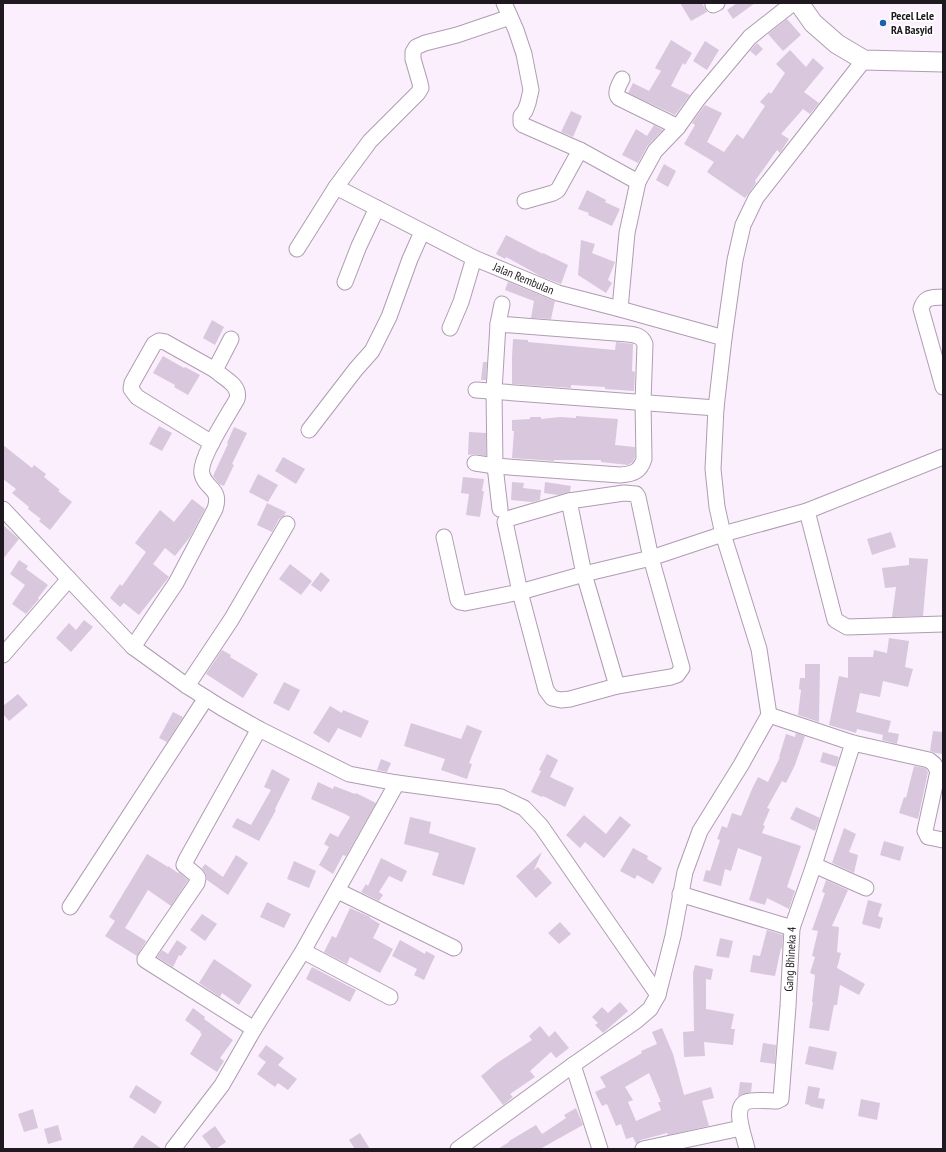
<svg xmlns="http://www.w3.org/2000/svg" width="946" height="1152" font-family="'PT Sans Narrow',sans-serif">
  <rect width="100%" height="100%" fill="#fbeffd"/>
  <g fill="#d9c7dd" fill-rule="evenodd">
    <polygon points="680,3 702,3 707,12 691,21"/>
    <polygon points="737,3 755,3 733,19 727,10"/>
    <polygon points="787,19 801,35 783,51 768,34"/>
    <polygon points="671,40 692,53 685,65 683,63 671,86 690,95 675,115 628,93 633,83 649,91 661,71 655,68"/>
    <polygon points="705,41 719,50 707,70 693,61"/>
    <polygon points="757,43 763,49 756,56 750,51"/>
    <polygon points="790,50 806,67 813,58 824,68 804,92 819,103 810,114 803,109 781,134 789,139 780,153 777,150 755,181 756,183 745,198 707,172 714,162 684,144 695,125 692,123 705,105 722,113 707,142 724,152 737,134 743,139 765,106 760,102 769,92 771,94 785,73 776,64"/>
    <polygon points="571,111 582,116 573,137 561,132"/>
    <polygon points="654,125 663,130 648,145 638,163 622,155 636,129 647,136"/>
    <polygon points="664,164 676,171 668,187 656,180"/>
    <polygon points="587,190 606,200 605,202 620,209 612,226 588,215 589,213 578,209"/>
    <polygon points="506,235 543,254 543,253 568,265 561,284 542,277 506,257 505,259 496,254"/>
    <polygon points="581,240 595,244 592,253 615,262 608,280 612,283 606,293 578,275"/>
    <polygon points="508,282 555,301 551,319 531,318 534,301 505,290"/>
    <polygon points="212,320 224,327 215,345 203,338"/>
    <polygon points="513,339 528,340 528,342 615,350 616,342 633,344 632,371 635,372 634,391 605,389 605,387 571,385 571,388 512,384 512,357"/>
    <polygon points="163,356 184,368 185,367 200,375 188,395 174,387 175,385 153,373"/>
    <polygon points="483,362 487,362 486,380 481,380"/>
    <polygon points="576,416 618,419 615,445 635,447 635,457 633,462 628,465 601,462 601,460 554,460 554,461 512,458 514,431 512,431 512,420 530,419 530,417 541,417 541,419 560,417 576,418"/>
    <polygon points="159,426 172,433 162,451 149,444"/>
    <polygon points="234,427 247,433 232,464 234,465 224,486 219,484 213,476 228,444 227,443"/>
    <polygon points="469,432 486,433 486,456 476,454 468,455"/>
    <polygon points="3,445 32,468 34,465 46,474 44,477 60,490 58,491 72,502 50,530 39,521 41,519 28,509 29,507 12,493 16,489 3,479"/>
    <polygon points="283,457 305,469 296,484 275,471"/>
    <polygon points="258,474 278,485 268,502 249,492"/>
    <polygon points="463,477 484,479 482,491 484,491 480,517 466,515 469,494 461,493"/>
    <polygon points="512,482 524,483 523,488 541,490 540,500 532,502 511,500"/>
    <polygon points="545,482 571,486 570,492 558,495 544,493"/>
    <polygon points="192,499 205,509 190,537 175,556 165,548 153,564 169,577 139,615 124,603 120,607 110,598 120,584 122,586 146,552 135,543 160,510 174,522"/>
    <polygon points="267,503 286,512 284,516 279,519 272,532 257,525"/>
    <polygon points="3,525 19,539 3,559"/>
    <polygon points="891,532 896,547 872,555 867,539"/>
    <polygon points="909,558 928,559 923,616 892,617 896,587 885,588 882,568 909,565"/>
    <polygon points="19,560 28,566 26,569 48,585 38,598 39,599 26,614 12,604 25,585 10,574"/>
    <polygon points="290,564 312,581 301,595 279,579"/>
    <polygon points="321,572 330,580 321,592 311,585"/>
    <polygon points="84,620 93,627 71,652 56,638 69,623 76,630"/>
    <polygon points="889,638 909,641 905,667 913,669 908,687 883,681 880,697 860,693 856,712 891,721 888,732 899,734 897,744 882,740 883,735 857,729 856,733 829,725 839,676 848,678 848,657 873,657 874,650 887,653"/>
    <polygon points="222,650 231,655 230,657 258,674 243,698 206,674"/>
    <polygon points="805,664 820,664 819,722 798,715 801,690 799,689 800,678 805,678"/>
    <polygon points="284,682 300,690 289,711 273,703"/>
    <polygon points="18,694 28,705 9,721 3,714 3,706"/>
    <polygon points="330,706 342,713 343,710 369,721 361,738 338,728 329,743 313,733"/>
    <polygon points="173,712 183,717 167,742 159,738"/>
    <polygon points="411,723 461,739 467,725 482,731 469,763 472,764 467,779 441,770 445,759 404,746"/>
    <polygon points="933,731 943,732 943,754 935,753 930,751"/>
    <polygon points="796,733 805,736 795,765 786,783 782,781 767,808 770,809 763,825 765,826 762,833 801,846 787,887 795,891 789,909 767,898 765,905 749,900 762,857 738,848 731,871 725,869 721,886 703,881 706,870 710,871 720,840 717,839 722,826 727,828 732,813 741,816 752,789 758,777 768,782 780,757 779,757 786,734 795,737"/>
    <polygon points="823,752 839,757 836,767 820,762"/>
    <polygon points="547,754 558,760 550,777 574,788 565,807 543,796 542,797 531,792 541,771 539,770"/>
    <polygon points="381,759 391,763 387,772 377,770"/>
    <polygon points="914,766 925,768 928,772 918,819 899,813 904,797 906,798"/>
    <polygon points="272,769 290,779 275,809 276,810 259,841 232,827 237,818 251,825 271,790 264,787"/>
    <polygon points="318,782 333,789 334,786 355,794 356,793 376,803 346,856 343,855 333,874 319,865 329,847 324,844 330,833 338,837 350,817 345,814 311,799"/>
    <polygon points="796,807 820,818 815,831 790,819"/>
    <polygon points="584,815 606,834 620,816 631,825 604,858 585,842 580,848 566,835"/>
    <polygon points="410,817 431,822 429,833 476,848 464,885 432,875 439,853 404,844"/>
    <polygon points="844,828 856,834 849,852 858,855 854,873 832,863"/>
    <polygon points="884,841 904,847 900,861 880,855"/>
    <polygon points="633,848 648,856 647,859 662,868 653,884 637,875 635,879 620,871"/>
    <polygon points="542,852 534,870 538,867 552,883 536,898 516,876"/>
    <polygon points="147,854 168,867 168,866 178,873 179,872 188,880 171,906 148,890 125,928 146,941 137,956 105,936 115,921 109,917"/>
    <polygon points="236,855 248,863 228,895 207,880 206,874 202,868 205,864 223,877"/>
    <polygon points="381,858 407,871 402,882 389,876 379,892 383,895 379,901 361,892 366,884 368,886"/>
    <polygon points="294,861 316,871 309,888 287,879"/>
    <polygon points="826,880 848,890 832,926 839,927 837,952 841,953 837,968 865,984 859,995 840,985 837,1005 834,1005 829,1031 809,1028 813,1002 812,1002 815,975 810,973 815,957 812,956 818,931 812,930 825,893 822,892"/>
    <polygon points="868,900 882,904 878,916 883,918 880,929 862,924"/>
    <polygon points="267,902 291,914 284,928 260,917"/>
    <polygon points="350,908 370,917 370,918 380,924 373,938 393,949 380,973 350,957 347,964 324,952 332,936 336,938"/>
    <polygon points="202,914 217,924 205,941 190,930"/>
    <polygon points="560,922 571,934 559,944 548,933"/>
    <polygon points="767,930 783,935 782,949 781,948 775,976 750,972 753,955 760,956"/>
    <polygon points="720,938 733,941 729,958 716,956"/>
    <polygon points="177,940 187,947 181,956 179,955 173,967 157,957 162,950 168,954"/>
    <polygon points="400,940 425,954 426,951 435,956 424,980 414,975 417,969 392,956"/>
    <polygon points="214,959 252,985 239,1005 222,993 220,997 199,983"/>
    <polygon points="695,965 713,969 711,980 706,979 706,1009 734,1014 731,1029 735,1029 733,1045 704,1042 705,1056 684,1057 683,1032 694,1031 693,973"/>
    <polygon points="312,967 356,990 350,1002 306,979"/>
    <polygon points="620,1002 628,1011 603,1033 595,1025 598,1023 592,1017 602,1007 608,1013"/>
    <polygon points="193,1008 205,1017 204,1019 233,1040 220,1058 224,1061 217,1072 190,1054 202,1034 200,1033 201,1032 185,1020"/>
    <polygon points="540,1026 549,1037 555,1031 569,1048 556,1058 551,1052 530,1071 535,1077 510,1094 513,1097 503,1105 481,1076 497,1063 532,1040 529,1036"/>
    <path d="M662,1028L673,1054L684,1095L711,1087L714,1098L702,1101L709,1126L668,1135L667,1133L641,1140L636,1144L633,1137L626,1139L621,1124L616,1126L607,1104L602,1106L595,1092L606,1087L600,1077L642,1053L641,1051L657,1044L652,1032ZM649,1073L661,1102H658L661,1110L636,1121L628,1102L633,1100L625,1087Z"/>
    <polygon points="763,1043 776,1045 775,1064 760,1062"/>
    <polygon points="266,1045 284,1058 278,1065 297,1079 288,1090 278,1083 275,1087 257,1074 266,1062 258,1056"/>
    <polygon points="809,1046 837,1052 833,1070 805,1064"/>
    <polygon points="740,1082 752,1083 751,1092 743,1094 738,1097"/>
    <polygon points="136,1085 162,1102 155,1114 129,1097"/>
    <polygon points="808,1086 820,1088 818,1098 825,1099 823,1109 809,1106 810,1105 805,1104"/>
    <polygon points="861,1099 880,1103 877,1120 858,1116"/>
    <polygon points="576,1108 583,1125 540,1149 498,1149 509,1142 509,1141 536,1125 542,1134 566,1118 564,1115"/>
    <polygon points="33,1109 38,1128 24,1132 18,1114"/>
    <polygon points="58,1125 62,1140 48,1144 44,1129"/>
    <polygon points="215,1126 226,1142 216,1149 212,1149 202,1136"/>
    <polygon points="360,1133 370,1149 355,1149 349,1140"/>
    <polygon points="142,1135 162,1149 132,1149"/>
  </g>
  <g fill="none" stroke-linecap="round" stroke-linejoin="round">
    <g stroke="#ae9db1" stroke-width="17">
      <g id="minor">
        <polyline points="504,3 516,30 524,54 531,90 528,103 525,111 521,116 521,123 523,125 580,150 638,182"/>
        <polyline points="713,5 717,3"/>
        <path d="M622,79C619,85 614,93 619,98L678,127"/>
        <path id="s1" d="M336,187L474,258L558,293L620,309L724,338"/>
        <polyline points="525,201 553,193 558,190 580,150"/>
        <polyline points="297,249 336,187 370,141 418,93 421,88 420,83 413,59 413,52 416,47 425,43 457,35 510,17"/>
        <polyline points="345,282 359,246 377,208"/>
        <path d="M943,297C931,298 925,296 921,309L943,387"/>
        <polyline points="620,309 627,233 638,182 655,151 678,127 698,99 750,37 793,3"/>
        <polyline points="450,328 461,302 474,258"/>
        <polyline points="476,390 716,408"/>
        <polyline points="309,430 356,369 372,351 389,317 410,259 422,232"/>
        <polyline points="212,443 137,397 131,389 132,383 154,344 159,341 165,342 215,370"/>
        <path d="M475,463L495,466L620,475C633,474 640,472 644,459L643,402L645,344C642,336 636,335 628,334L498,324"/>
        <polygon points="624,493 636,494 638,497 651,558 682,668 677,675 671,677 617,686 570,699 561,700 552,698 546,690 520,592 505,522 507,519 569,501"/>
        <polyline points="569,501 584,574 617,686"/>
        <polyline points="3,509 133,647 187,686 222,708 259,729 349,774 397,783 501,797 524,808 541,826 658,995"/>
        <polyline points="500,509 495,466 494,391 498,324 502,304"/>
        <polyline points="807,511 835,620 847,627 943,624"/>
        <polyline points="444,537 458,600 460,602 465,603 520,592 584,574 651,558 723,534 807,511 943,457"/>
        <path d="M133,647L176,583L215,509C222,488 205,489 202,474C198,460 230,412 237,399C241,385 223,378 215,370L231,339"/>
        <polyline points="3,655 69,579"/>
        <polyline points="187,686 231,620 287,524"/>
        <polyline points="769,715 853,743 929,760 934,764 938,771 925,831 928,837 943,840"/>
        <polyline points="814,865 866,888"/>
        <polyline points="338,891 454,948"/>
        <polyline points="680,894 792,928"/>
        <polyline points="70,907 206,698"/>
        <polyline points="303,951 390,997"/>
        <polyline points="254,1029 145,960 145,959 197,883 198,878 196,875 184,865 186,860 259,729"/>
        <polyline points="573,1065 600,1149"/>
        <polyline points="173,1149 222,1085 254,1029 303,951 397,783"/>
        <polyline points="458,1149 573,1065 636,1021 650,1009 658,995 673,936 685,872 700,831 741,765 769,715 759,649 723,534 717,507 713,469 716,408 724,338 735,260 743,225 756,198 864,60"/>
        <polyline points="643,1149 741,1128"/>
        <path id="s2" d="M747,1149C745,1138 732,1108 746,1102C752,1099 770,1101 777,1101L781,1099L788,1006L792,928L814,865L853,743"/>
      </g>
    </g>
    <g stroke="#ae9db1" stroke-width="21">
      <polyline id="major" points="799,3 813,23 837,44 864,60 943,62"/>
    </g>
    <use href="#minor" stroke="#fff" stroke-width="15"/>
    <use href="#major" stroke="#fff" stroke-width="19"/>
  </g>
  <circle fill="#1b61b1" stroke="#fff" stroke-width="1.5" cx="883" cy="23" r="4"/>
  <g text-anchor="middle" stroke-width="3.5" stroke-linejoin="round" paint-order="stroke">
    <g font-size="12" font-weight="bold" fill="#1f1820" stroke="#fff" text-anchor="start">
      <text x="891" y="20">Pecel Lele<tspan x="891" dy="14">RA Basyid</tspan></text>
    </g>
    <g font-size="12" fill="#1f1820" stroke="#fff">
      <text dy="4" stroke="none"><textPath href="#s1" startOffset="209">Jalan Rembulan</textPath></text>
      <text dy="4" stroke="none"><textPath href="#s2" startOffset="226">Gang Bhineka 4</textPath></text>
    </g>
  </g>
  <rect width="946" height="1152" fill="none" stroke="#1f1820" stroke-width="8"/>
</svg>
